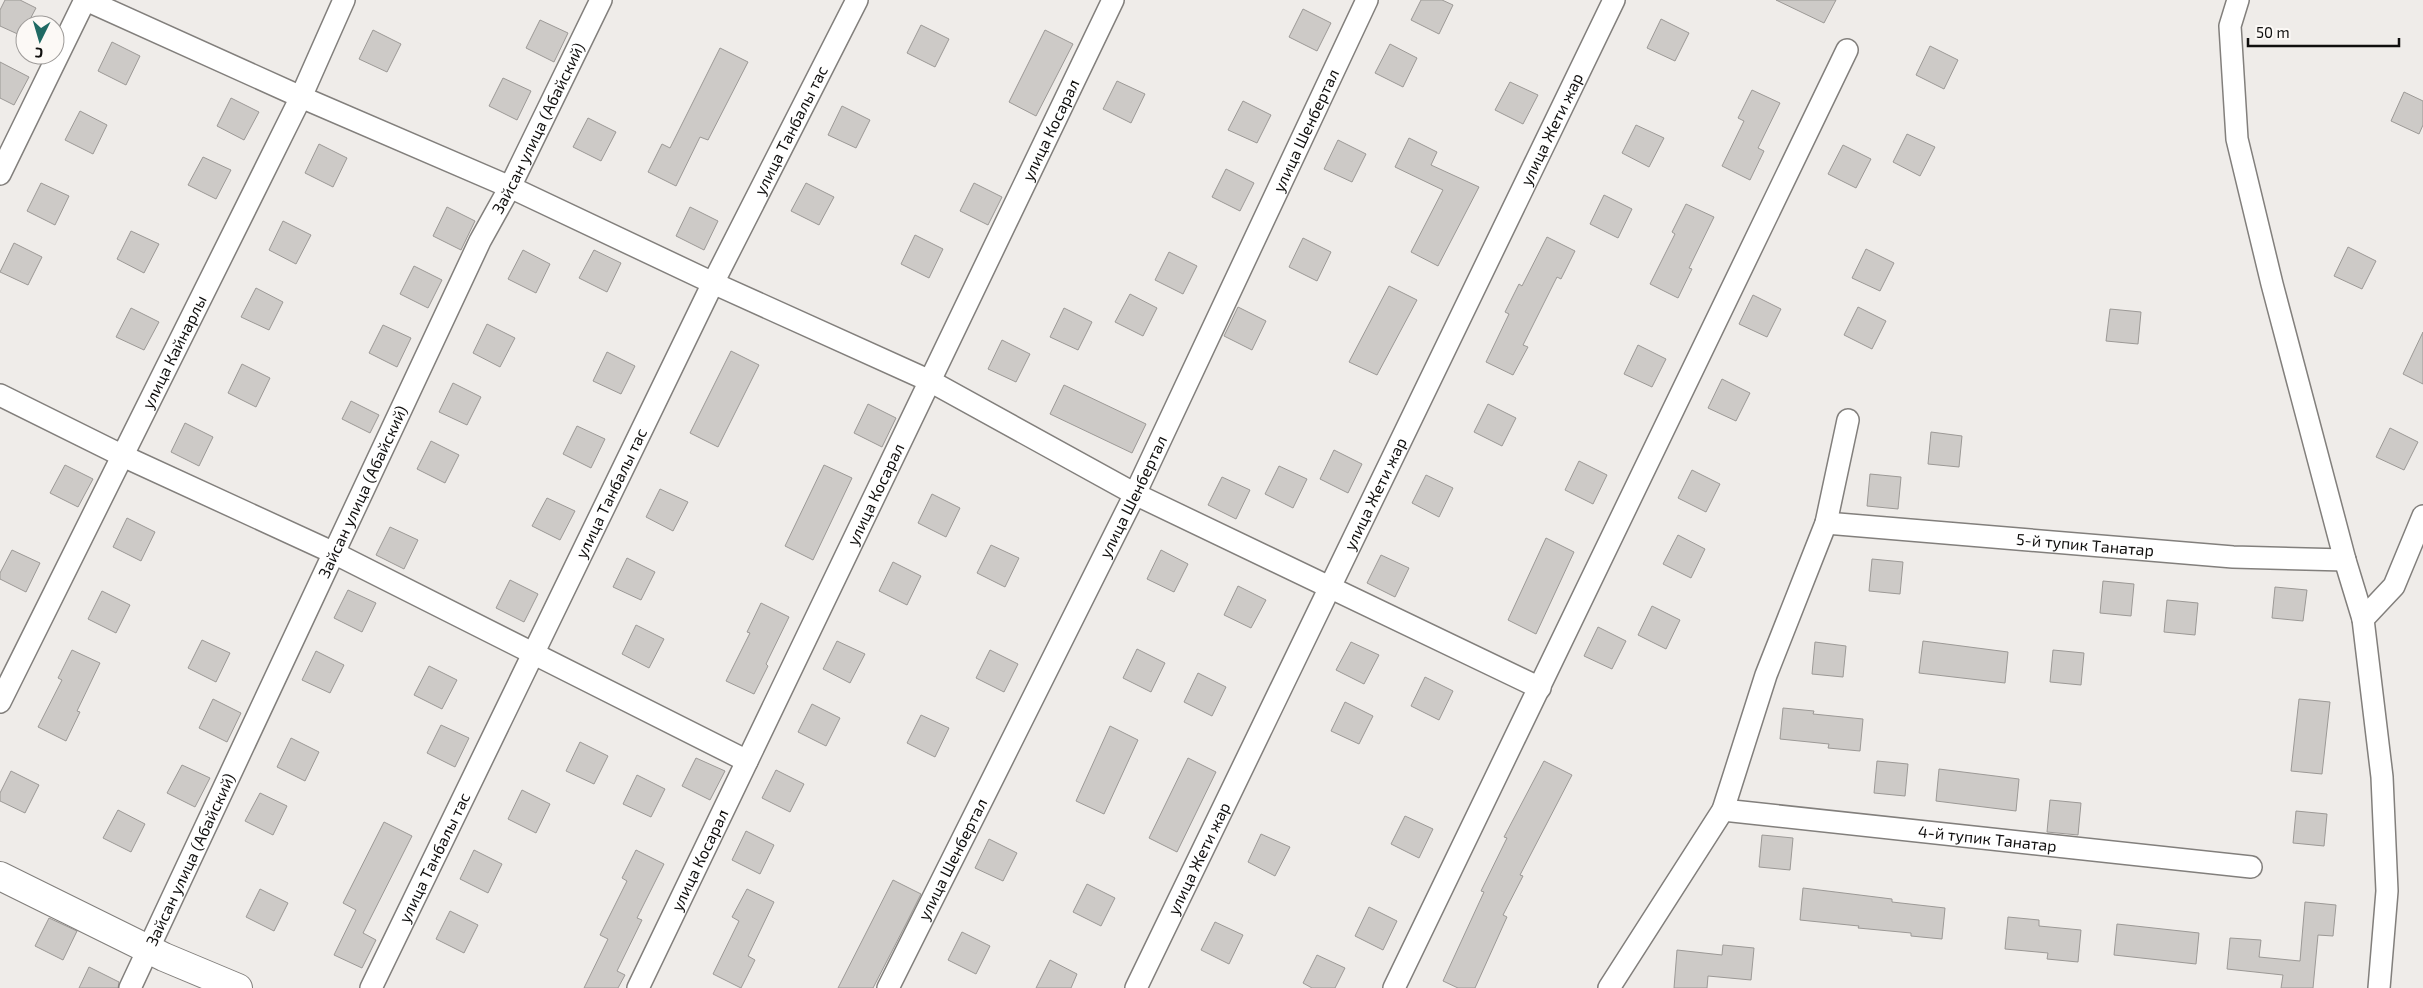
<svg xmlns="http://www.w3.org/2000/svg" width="2423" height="988" font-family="'Exo 2',sans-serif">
  <rect width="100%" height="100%" fill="#efece9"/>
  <g fill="#cdcac7" stroke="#9c9996">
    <polygon points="5,0 20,0 36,8 27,25 25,25 22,36 0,26 0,10"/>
    <polygon points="1421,0 1442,0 1453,5 1439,34 1411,20"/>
    <polygon points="1776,0 1836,0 1824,23"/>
    <polygon points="1303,9 1331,23 1317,51 1289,37"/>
    <polygon points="1661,19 1689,33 1675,61 1647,48"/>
    <polygon points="540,20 568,33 554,62 526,48"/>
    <polygon points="921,25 949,39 935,67 907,53"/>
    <polygon points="373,30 401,44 387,72 359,59"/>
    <polygon points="1045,30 1073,44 1036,116 1009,102"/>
    <polygon points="112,42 140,56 126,85 98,71"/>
    <polygon points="1390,44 1417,58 1403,87 1375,73"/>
    <polygon points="1930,46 1958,60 1944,89 1916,75"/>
    <polygon points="720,48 748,62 708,140 700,137 676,186 648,172 662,144 670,148"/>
    <polygon points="0,62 29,77 14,105 0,98"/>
    <polygon points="503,78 531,91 517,120 489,106"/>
    <polygon points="1117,81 1145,94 1131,123 1103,109"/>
    <polygon points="1510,82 1538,95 1523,124 1495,110"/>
    <polygon points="1752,90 1780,103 1758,148 1764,151 1750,180 1722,166 1744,121 1738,118"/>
    <polygon points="2404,92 2423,101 2423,125 2419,134 2391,121"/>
    <polygon points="231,98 259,112 244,140 217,126"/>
    <polygon points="1243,101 1271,115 1257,143 1228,130"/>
    <polygon points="842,106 870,120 856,148 828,135"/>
    <polygon points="80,111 107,125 93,154 65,140"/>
    <polygon points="588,118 616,132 601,161 573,147"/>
    <polygon points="1636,125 1664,138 1649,167 1622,153"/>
    <polygon points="1907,134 1935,147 1920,176 1893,162"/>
    <polygon points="1409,138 1437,152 1431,165 1479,187 1438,266 1411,252 1443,190 1395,167"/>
    <polygon points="1338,140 1366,154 1352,182 1324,169"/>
    <polygon points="319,144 347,158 333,187 305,173"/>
    <polygon points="1843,145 1871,159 1856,188 1828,174"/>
    <polygon points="203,157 231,170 216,199 188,185"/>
    <polygon points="1226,169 1254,183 1240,211 1212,197"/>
    <polygon points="41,183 69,196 55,225 27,211"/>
    <polygon points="806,183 834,197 819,225 791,211"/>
    <polygon points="974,183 1002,197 988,225 960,211"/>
    <polygon points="1604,195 1632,209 1618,238 1590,224"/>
    <polygon points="1686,204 1714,217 1689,268 1692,269 1678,298 1650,284 1675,234 1672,232"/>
    <polygon points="447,207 475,221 461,250 433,236"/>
    <polygon points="690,207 718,221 704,250 676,236"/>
    <polygon points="283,221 311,235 296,264 269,250"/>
    <polygon points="131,231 159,244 144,273 117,259"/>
    <polygon points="915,235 943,249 929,278 901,264"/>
    <polygon points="1547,237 1575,251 1561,279 1557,277 1523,345 1528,347 1513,375 1486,362 1509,314 1505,312 1519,284 1522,286"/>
    <polygon points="1303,238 1331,252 1317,281 1289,267"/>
    <polygon points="14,243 42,257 28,285 0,272"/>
    <polygon points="2348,247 2376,261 2362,289 2334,276"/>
    <polygon points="1866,249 1894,263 1880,291 1852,278"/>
    <polygon points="523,250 550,264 536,293 508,279"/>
    <polygon points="594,250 621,263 607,292 579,278"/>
    <polygon points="1169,252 1197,266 1183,294 1155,280"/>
    <polygon points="414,266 442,280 428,308 400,294"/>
    <polygon points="1389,286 1417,300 1377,375 1349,362"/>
    <polygon points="256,288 283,302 269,330 241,317"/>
    <polygon points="1130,294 1157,308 1143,336 1115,322"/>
    <polygon points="1753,295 1781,309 1767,337 1739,324"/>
    <polygon points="1238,307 1266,321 1252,350 1224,336"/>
    <polygon points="1858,307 1886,321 1872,349 1844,335"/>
    <polygon points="131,308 159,322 144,350 116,337"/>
    <polygon points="1064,308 1092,322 1078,350 1050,337"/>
    <polygon points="2110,309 2141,312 2138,344 2106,341"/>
    <polygon points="487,324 515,338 500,367 473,353"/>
    <polygon points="383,325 411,338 397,367 369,353"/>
    <polygon points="2423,332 2423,384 2403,374"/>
    <polygon points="1002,340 1030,354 1016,382 988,369"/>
    <polygon points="1638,345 1666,359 1652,387 1624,374"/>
    <polygon points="731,351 759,365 718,447 690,433"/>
    <polygon points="607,352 635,366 621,394 593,381"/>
    <polygon points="242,364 270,378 256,407 228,393"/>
    <polygon points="1722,379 1750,393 1736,421 1708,408"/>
    <polygon points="453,383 481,397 467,425 439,412"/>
    <polygon points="1064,385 1146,424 1132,453 1050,414"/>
    <polygon points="351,401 379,415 370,433 342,419"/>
    <polygon points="868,404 896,418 882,447 854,433"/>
    <polygon points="1488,404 1516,418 1502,446 1474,432"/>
    <polygon points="185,423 213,437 199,466 171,452"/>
    <polygon points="577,426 605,439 591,468 563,454"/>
    <polygon points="2390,428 2418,442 2404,470 2376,457"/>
    <polygon points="1931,432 1962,436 1959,467 1928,464"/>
    <polygon points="431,441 459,455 445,483 417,469"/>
    <polygon points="1334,450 1362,464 1348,493 1320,479"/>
    <polygon points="1579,461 1607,475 1593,504 1565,490"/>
    <polygon points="65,465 93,479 78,507 50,493"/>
    <polygon points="824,465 852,478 813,560 785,546"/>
    <polygon points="1279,466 1307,479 1293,508 1265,494"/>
    <polygon points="1692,470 1720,484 1706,512 1678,498"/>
    <polygon points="1870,474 1901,477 1898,509 1867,506"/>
    <polygon points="1426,475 1453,488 1439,517 1412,503"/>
    <polygon points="1222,477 1250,490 1236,519 1208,505"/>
    <polygon points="660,489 688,502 673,531 646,517"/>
    <polygon points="932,494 960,508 946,537 918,523"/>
    <polygon points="547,498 575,511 560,540 532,526"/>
    <polygon points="127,518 155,532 141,561 113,547"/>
    <polygon points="390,527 418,540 404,569 376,555"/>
    <polygon points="1678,535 1705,549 1691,578 1663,564"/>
    <polygon points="1546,538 1574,552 1536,634 1508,620"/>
    <polygon points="991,545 1019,558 1005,587 977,573"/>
    <polygon points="12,550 40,563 26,592 0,579 0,573"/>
    <polygon points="1161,550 1188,564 1174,592 1147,579"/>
    <polygon points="1381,555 1409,568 1395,597 1367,583"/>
    <polygon points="627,558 655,572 641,600 613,587"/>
    <polygon points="1872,559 1903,562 1900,594 1869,591"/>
    <polygon points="893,562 921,576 907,605 879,591"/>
    <polygon points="510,580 538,594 524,622 496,608"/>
    <polygon points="2103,581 2134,584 2131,616 2100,613"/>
    <polygon points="1238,586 1266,600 1251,628 1224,615"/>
    <polygon points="2275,587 2307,590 2303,621 2272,618"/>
    <polygon points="348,590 376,603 362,632 334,618"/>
    <polygon points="102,591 130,605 116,633 88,619"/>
    <polygon points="2167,600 2198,603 2195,635 2164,632"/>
    <polygon points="761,603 789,617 766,664 768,666 754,694 726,681 750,633 747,632"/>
    <polygon points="1652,606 1680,620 1666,649 1638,635"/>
    <polygon points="636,625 664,639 649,668 622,654"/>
    <polygon points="1598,627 1626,641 1612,669 1584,656"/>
    <polygon points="202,640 230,653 216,682 188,668"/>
    <polygon points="837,641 865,654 850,683 823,669"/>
    <polygon points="1923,641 2008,652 2005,683 1919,673"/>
    <polygon points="1351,642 1379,655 1364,684 1336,670"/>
    <polygon points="1815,642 1846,646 1843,677 1812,674"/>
    <polygon points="1137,649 1165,663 1151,692 1123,678"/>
    <polygon points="72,650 100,663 77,711 80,712 66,741 38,727 62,680 58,678"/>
    <polygon points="990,650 1018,664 1004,692 976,678"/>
    <polygon points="2053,650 2084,653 2081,685 2050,682"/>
    <polygon points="316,651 344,665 330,693 302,680"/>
    <polygon points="429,666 457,680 442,709 414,695"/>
    <polygon points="1198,673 1226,687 1212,716 1184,702"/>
    <polygon points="1425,677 1453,691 1439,720 1411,706"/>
    <polygon points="213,699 241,713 227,742 199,728"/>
    <polygon points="2299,699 2330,702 2322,774 2291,771"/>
    <polygon points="1345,702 1373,716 1359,744 1331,731"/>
    <polygon points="812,704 840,718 826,746 798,732"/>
    <polygon points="1783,708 1814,711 1813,714 1863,719 1860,751 1828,748 1829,744 1780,739"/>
    <polygon points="921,715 949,728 935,757 907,743"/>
    <polygon points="441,725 469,738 455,767 427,753"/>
    <polygon points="1110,726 1138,740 1104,814 1076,801"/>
    <polygon points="291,738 319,752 305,781 277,767"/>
    <polygon points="580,742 608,756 594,784 566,771"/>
    <polygon points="696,758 725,771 710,800 682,786"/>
    <polygon points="1188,758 1216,772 1177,852 1149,838"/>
    <polygon points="1544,761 1572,775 1520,875 1523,876 1503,915 1507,917 1475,988 1458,988 1443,981 1484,892 1481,891 1507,838 1504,837"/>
    <polygon points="1877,761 1908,764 1905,796 1874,793"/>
    <polygon points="182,765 210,778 195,807 167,793"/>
    <polygon points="1939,769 2019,779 2016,811 1936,801"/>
    <polygon points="776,770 804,784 790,812 762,798"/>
    <polygon points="11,771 39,785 25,813 0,801 0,793"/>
    <polygon points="637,775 665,789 651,817 623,804"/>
    <polygon points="522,790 550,804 536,833 508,819"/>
    <polygon points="260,793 287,806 273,835 245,821"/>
    <polygon points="2050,800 2081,803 2078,835 2047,832"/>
    <polygon points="118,810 145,824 131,852 103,838"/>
    <polygon points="2296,811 2327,814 2324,846 2293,843"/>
    <polygon points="1405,816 1433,829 1419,858 1391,844"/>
    <polygon points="384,822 412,836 363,933 376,940 362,968 334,955 356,910 343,903"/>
    <polygon points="746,831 774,845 760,874 732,860"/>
    <polygon points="1261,834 1290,847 1275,876 1248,862"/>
    <polygon points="1762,835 1793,838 1790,870 1759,867"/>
    <polygon points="989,839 1017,853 1003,881 975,868"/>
    <polygon points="474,850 502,864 488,893 460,879"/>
    <polygon points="636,850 664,864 637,918 642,920 617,971 625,975 618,988 584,988 608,939 600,935 627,881 622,878"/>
    <polygon points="893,880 921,894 907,922 873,988 838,988"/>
    <polygon points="1087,884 1115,898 1101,926 1073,912"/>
    <polygon points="1803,888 1892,899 1892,902 1945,908 1942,939 1911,936 1911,933 1858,928 1859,926 1800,920"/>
    <polygon points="260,889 288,903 274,931 246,917"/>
    <polygon points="747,889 774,902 748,956 755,960 741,988 713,974 739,921 732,917"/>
    <polygon points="2305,902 2336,905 2333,936 2318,935 2313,988 2281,988 2283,975 2227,969 2230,938 2261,940 2259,957 2300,961"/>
    <polygon points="1369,907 1397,921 1383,950 1355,936"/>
    <polygon points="450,911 478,925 464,953 436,939"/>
    <polygon points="2008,917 2039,920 2039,926 2081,930 2078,962 2047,959 2048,953 2005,949"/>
    <polygon points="49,918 77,931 63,960 35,946"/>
    <polygon points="1215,922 1243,935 1229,964 1201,950"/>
    <polygon points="2117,924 2199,933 2196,964 2114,955"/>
    <polygon points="962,932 990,946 976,974 948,960"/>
    <polygon points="1723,945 1754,948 1751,980 1708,976 1707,988 1674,988 1677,950 1722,955"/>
    <polygon points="1317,955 1345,968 1335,988 1312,988 1303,983"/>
    <polygon points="1050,960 1077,974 1071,988 1036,988"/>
    <polygon points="89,967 119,982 118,988 79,988"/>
  </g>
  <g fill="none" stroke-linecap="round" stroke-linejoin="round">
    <g stroke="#827f7c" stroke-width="24">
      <g id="minor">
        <polyline points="86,0 301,97 510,187 713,283 930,381 1135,494 1540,688"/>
        <polyline points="2238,0 2230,26 2237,139 2272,284 2345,560 2363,619"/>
        <polyline points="0,174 85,0"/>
        <polyline points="0,395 123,456 334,553 747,761"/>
        <path id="s1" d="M1826,523L2233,557L2345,560"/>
        <path id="s2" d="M0,702L301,97L344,0"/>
        <path id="s3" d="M1723,810L2251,867"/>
        <path id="s4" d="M130,988L480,241L510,187L601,0"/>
        <path id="s5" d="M371,988L713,283L857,0"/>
        <path id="s6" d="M638,988L1113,0"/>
        <path id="s7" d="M888,988L1135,494L1367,0"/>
        <path id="s8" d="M1136,988L1614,0"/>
        <polyline points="1394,988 1847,50"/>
        <polyline points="1609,988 1723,810 1766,675 1826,523 1848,420"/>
        <polyline points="2379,988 2387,891 2382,777 2363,619 2394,586 2423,516"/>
      </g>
    </g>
    <g stroke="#827f7c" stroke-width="30">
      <polyline id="tertiary" points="0,876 164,957 238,988"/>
    </g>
    <use href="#minor" stroke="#fff" stroke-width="21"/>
    <use href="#tertiary" stroke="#fff" stroke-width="28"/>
  </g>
  <g text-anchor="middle" stroke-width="4" stroke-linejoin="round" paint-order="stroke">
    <g font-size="16" fill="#100f0e" stroke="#fcf9f6">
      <text dy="6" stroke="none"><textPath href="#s4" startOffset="952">Зайсан улица (Абайский)</textPath></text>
      <text dy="6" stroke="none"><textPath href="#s6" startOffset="952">улица Косарал</textPath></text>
      <text dy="6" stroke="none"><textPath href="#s8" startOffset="954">улица Жети жар</textPath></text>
      <text dy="6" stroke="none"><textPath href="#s5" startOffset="955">улица Танбалы тас</textPath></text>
      <text dy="6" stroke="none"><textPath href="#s7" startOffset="954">улица Шенбертал</textPath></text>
      <text dy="6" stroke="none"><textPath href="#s2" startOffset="391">улица Кайнарлы</textPath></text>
      <text dy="6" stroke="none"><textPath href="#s5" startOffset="550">улица Танбалы тас</textPath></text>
      <text dy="6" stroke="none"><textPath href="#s4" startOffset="548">Зайсан улица (Абайский)</textPath></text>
      <text dy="6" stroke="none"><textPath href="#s6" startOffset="548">улица Косарал</textPath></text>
      <text dy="6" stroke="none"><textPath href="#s8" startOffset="549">улица Жети жар</textPath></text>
      <text dy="6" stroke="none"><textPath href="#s7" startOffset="549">улица Шенбертал</textPath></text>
      <text dy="6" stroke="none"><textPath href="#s1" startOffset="260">5-й тупик Танатар</textPath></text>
      <text dy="6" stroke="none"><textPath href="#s3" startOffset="266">4-й тупик Танатар</textPath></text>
      <text dy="6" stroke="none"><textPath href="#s5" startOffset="145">улица Танбалы тас</textPath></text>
      <text dy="6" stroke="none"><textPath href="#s4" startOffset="142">Зайсан улица (Абайский)</textPath></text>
      <text dy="6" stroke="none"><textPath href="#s6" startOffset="142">улица Косарал</textPath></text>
      <text dy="6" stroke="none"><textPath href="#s7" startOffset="144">улица Шенбертал</textPath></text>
      <text dy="6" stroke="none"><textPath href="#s8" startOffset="144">улица Жети жар</textPath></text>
    </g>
  </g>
  <g transform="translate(40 40) rotate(185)"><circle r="24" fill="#fcf9f6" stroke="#9e9b99"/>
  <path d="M0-4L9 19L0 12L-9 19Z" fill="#1f6a64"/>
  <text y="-8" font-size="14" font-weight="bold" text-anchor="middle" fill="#100f0e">С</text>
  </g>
  <path d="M2248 38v8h151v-8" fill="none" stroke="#100f0e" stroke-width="2.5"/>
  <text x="2256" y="38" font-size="15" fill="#100f0e" stroke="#fcf9f6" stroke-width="4" paint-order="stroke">50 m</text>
</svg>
